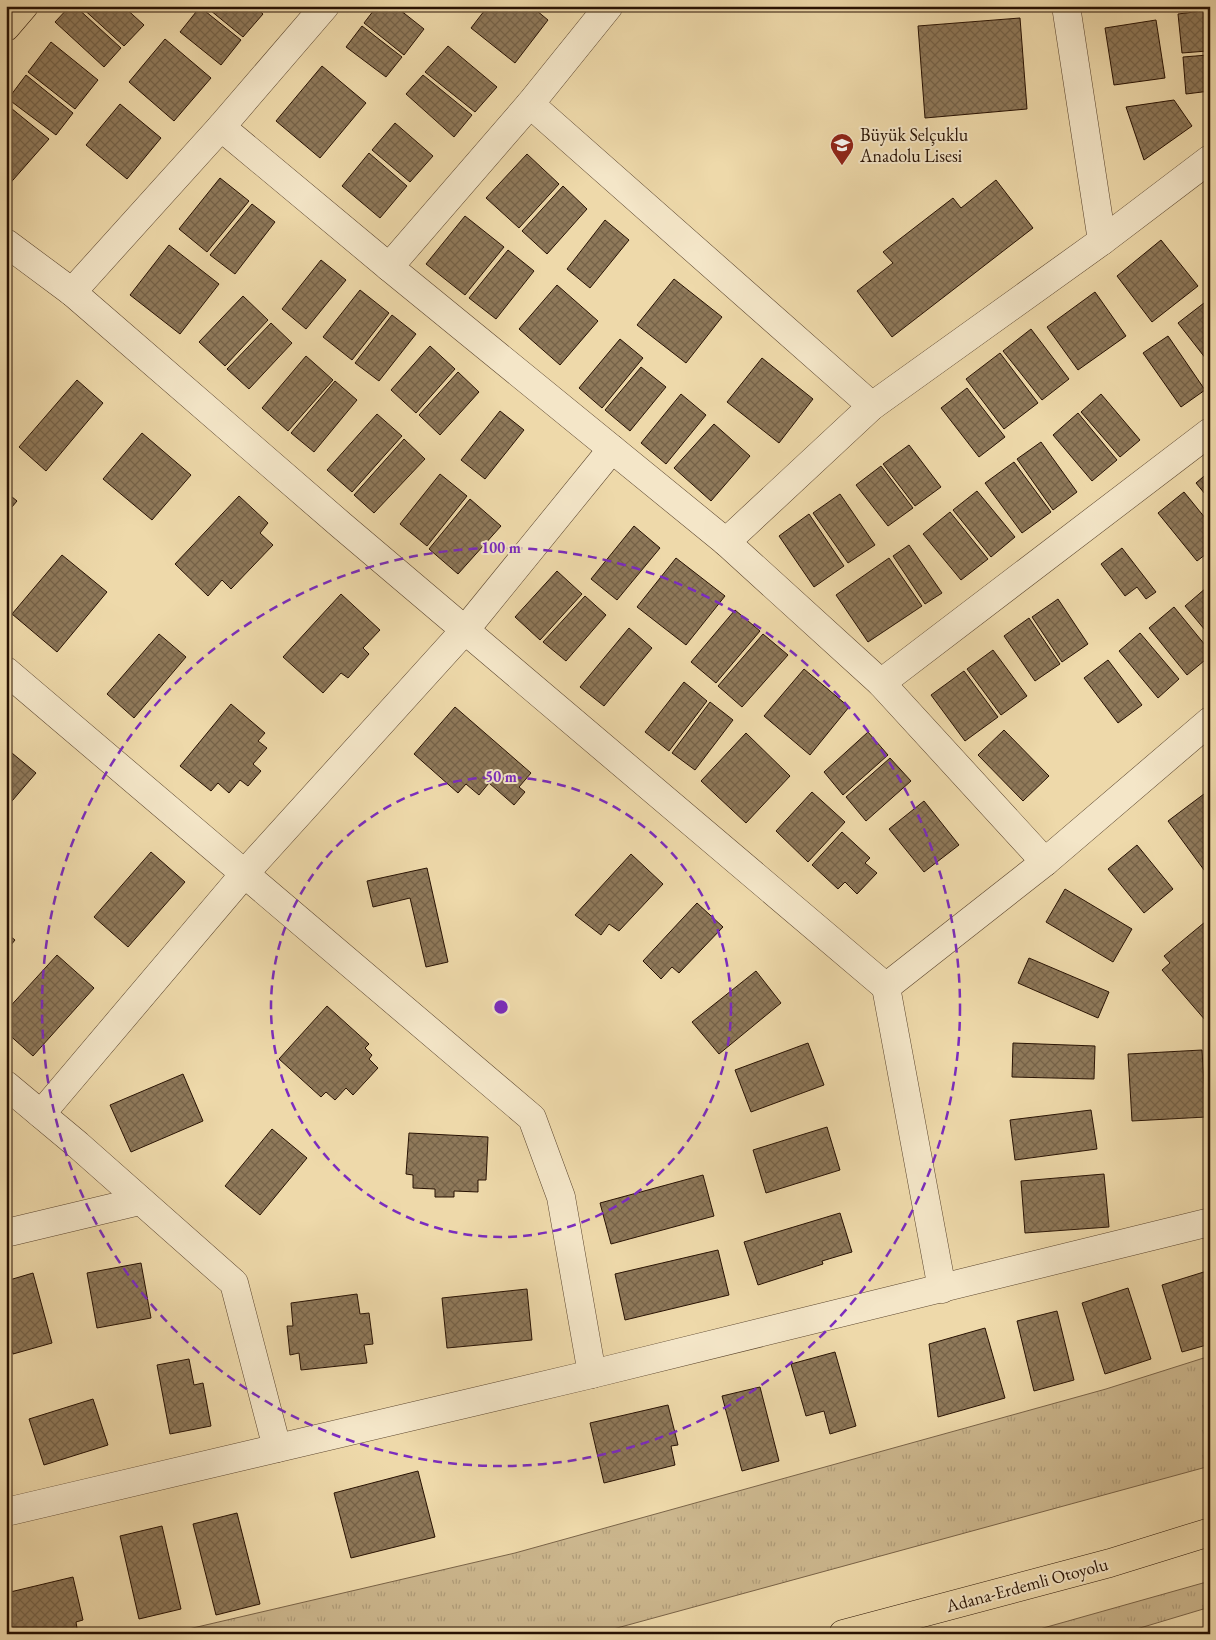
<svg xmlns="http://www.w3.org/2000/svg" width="1216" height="1640" font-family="'EB Garamond',serif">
  <defs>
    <pattern id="grass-tufts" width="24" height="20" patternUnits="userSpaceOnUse" patternTransform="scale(1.25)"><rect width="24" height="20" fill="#ccb78e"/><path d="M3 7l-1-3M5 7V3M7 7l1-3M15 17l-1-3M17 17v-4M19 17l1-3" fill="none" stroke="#af9c79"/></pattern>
    <pattern id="building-cross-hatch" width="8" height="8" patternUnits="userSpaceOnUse" patternTransform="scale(1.25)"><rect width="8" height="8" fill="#8f795a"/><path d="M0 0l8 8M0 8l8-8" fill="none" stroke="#756248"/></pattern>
  </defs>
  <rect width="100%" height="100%" fill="#eed9aa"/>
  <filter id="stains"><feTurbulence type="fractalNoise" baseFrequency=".004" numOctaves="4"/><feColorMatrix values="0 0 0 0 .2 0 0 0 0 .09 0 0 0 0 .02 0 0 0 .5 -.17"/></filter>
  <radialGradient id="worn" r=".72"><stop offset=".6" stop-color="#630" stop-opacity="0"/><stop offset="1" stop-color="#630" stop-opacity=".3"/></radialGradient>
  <g fill="url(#grass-tufts)" stroke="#7a6448">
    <polygon points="1210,1356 1210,1466 595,1634 167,1634 515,1553 1106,1389"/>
    <polygon points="1210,1581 1210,1607 1120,1634 1022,1634"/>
  </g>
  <g fill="url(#building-cross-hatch)" stroke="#281203">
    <polygon points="70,6 75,6 121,48 104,67 55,22"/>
    <polygon points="80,6 123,6 144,25 124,46"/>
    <polygon points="205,6 254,6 263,14 243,37"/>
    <polygon points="377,6 395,6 424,29 404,55 364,23"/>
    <polygon points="488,6 531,6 548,20 515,63 471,28"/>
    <polygon points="200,7 241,40 221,65 180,32"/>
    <polygon points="1210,10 1210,37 1206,38 1207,51 1182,53 1178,14"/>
    <polygon points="1020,18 1027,109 925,118 918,26"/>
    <polygon points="1156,20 1165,78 1114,85 1105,28"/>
    <polygon points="362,26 402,57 386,77 346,47"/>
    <polygon points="165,39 211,78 174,121 129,82"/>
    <polygon points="1206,41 1210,41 1210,91 1186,94 1183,57 1208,55"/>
    <polygon points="51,42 98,80 75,109 28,72"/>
    <polygon points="448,46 497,87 475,112 425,72"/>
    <polygon points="322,66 366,103 320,158 276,121"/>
    <polygon points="26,75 73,113 56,135 8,99"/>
    <polygon points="423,75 472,115 454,137 406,94"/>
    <polygon points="1174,100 1192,126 1144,160 1126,107"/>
    <polygon points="6,104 49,139 6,188"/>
    <polygon points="120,104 161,138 127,179 86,145"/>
    <polygon points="395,123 433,156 410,182 372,150"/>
    <polygon points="369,153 407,186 380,218 342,186"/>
    <polygon points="527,154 559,184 519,228 486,198"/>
    <polygon points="220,178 249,201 207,252 179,229"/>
    <polygon points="996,180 1033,228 892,337 857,291 893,263 883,252 953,198 961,208"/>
    <polygon points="563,186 587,209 547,254 522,231"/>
    <polygon points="252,204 275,222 235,274 210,255"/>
    <polygon points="465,216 504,247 465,295 426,264"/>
    <polygon points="605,220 629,240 590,288 567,269"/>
    <polygon points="1161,240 1198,286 1152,322 1117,276"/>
    <polygon points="169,245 219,284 180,334 130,295"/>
    <polygon points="508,250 534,271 496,319 469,298"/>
    <polygon points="321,260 346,280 306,329 282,309"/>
    <polygon points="674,279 722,317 686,363 637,325"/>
    <polygon points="557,285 598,321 560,365 519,329"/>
    <polygon points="360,290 389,313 352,360 323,337"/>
    <polygon points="1095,292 1126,336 1078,370 1047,327"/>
    <polygon points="243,296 268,320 225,366 199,342"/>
    <polygon points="1204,303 1210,311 1210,364 1178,323"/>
    <polygon points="392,315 416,334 379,381 355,363"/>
    <polygon points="271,323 292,343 249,389 227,369"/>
    <polygon points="1031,329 1069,379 1042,400 1003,351"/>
    <polygon points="1168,336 1205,390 1181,407 1143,353"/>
    <polygon points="620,339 643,358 602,408 579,388"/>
    <polygon points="430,346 455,369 416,413 391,390"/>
    <polygon points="1000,353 1038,403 1004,429 966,379"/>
    <polygon points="306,356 333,380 288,431 262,408"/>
    <polygon points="762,358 813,399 779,443 727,402"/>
    <polygon points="641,367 666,387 630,431 605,410"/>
    <polygon points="458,372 479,392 440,435 419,415"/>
    <polygon points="77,380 103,403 46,471 19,447"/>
    <polygon points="335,381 357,400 314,452 291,433"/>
    <polygon points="967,388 1005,437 979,457 941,408"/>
    <polygon points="681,394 706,415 666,464 641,443"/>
    <polygon points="1101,394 1140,440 1120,457 1081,412"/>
    <polygon points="500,411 524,430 485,479 461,460"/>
    <polygon points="1078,413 1117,460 1092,481 1053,435"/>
    <polygon points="377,414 402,436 352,492 327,470"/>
    <polygon points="714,424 750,456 711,501 674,468"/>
    <polygon points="142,433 191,475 152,520 103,479"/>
    <polygon points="404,439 425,459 374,513 354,495"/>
    <polygon points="1041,442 1077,492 1053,510 1017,459"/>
    <polygon points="909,445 941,487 915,506 883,464"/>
    <polygon points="1014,462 1051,512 1022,533 985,483"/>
    <polygon points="881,466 913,508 888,526 856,485"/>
    <polygon points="1210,471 1210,500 1196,483"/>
    <polygon points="440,474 467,496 427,546 400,524"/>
    <polygon points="977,491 1015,537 991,557 953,510"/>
    <polygon points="6,492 17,501 6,514"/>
    <polygon points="1184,492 1210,524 1210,551 1197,561 1158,513"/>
    <polygon points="840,494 875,545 848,563 813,513"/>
    <polygon points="239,496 268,523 260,533 273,545 231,589 222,580 208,596 175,564"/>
    <polygon points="470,499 501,526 458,574 429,549"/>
    <polygon points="950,512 988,559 961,580 923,534"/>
    <polygon points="809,514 844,566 814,587 779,536"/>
    <polygon points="634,526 660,548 617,600 591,579"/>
    <polygon points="909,545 942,593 925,604 893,556"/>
    <polygon points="1122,548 1156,592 1146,599 1137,587 1125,596 1101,564"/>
    <polygon points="62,555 107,592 57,652 12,614"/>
    <polygon points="676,558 725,596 686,645 637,607"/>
    <polygon points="889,558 922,606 868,642 836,595"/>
    <polygon points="557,571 582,594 540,640 515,617"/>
    <polygon points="1206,588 1210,592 1210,636 1185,606"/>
    <polygon points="341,594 380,630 363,648 369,654 348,678 341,673 323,693 283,657"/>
    <polygon points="585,596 606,615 566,661 543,642"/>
    <polygon points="1058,599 1088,644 1062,662 1032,617"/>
    <polygon points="1174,607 1210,651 1210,656 1187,675 1149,628"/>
    <polygon points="735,610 760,631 716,683 691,662"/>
    <polygon points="1029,618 1060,664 1035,681 1004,636"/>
    <polygon points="629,628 652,648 604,706 580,687"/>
    <polygon points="1140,633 1179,679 1158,698 1119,651"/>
    <polygon points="159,634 186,657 134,718 107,694"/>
    <polygon points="763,634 788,655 742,707 718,686"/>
    <polygon points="993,650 1027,696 1001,715 967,669"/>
    <polygon points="1108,660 1142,705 1118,723 1084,678"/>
    <polygon points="804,669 849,707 810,755 764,716"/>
    <polygon points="964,671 998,717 965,741 931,695"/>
    <polygon points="684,682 707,701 669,751 645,732"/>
    <polygon points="710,702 733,720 695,770 672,753"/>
    <polygon points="231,704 265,733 258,741 267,748 253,764 261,771 248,786 240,780 229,793 218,783 211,791 180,766"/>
    <polygon points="455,707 531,773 519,787 525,792 514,805 489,783 479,795 466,784 458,793 414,754"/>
    <polygon points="1004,730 1049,776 1023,801 978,755"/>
    <polygon points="868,732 888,755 843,795 824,772"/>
    <polygon points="746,733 790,776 746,823 701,781"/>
    <polygon points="6,748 36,773 6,808"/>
    <polygon points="890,758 911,781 866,821 846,797"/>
    <polygon points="812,792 845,822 808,862 776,831"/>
    <polygon points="1204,794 1210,802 1210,872 1207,874 1168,821"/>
    <polygon points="924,801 959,845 924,872 889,829"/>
    <polygon points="842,832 870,858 865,863 877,873 857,894 845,882 838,889 812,865"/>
    <polygon points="1137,845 1173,889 1144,913 1108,869"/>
    <polygon points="151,852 185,882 128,947 94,917"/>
    <polygon points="631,854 663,884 619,931 609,924 601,935 575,915"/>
    <polygon points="427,868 448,962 426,967 410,898 373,907 367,881"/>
    <polygon points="1065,889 1132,929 1113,962 1046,922"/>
    <polygon points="697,903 723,927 679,973 672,967 661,979 643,961"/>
    <polygon points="1205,922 1210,927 1210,1018 1206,1021 1162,970 1170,963 1164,956"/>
    <polygon points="6,933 15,940 6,951"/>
    <polygon points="57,955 94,988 33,1056 6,1032 6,1011"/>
    <polygon points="1029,958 1109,992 1098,1018 1018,983"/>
    <polygon points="756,971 781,1003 719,1054 692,1022"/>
    <polygon points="327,1006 369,1044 365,1048 372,1055 369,1059 378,1068 353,1095 346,1088 335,1100 326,1092 321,1097 279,1059"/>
    <polygon points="808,1043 824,1085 751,1112 735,1070"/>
    <polygon points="1013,1043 1095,1046 1094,1079 1012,1077"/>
    <polygon points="1202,1050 1206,1117 1132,1121 1128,1054"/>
    <polygon points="183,1074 203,1121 131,1152 110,1105"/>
    <polygon points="1091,1110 1097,1149 1015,1160 1010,1120"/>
    <polygon points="827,1127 840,1170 766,1193 753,1150"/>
    <polygon points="272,1129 307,1158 260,1215 225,1186"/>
    <polygon points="409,1133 488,1137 486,1180 478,1180 478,1192 454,1191 454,1197 435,1197 435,1189 413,1188 413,1175 406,1174"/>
    <polygon points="1104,1174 1109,1227 1025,1233 1021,1181"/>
    <polygon points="703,1175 714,1216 611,1244 600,1203"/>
    <polygon points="840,1213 852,1252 822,1261 823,1264 758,1285 744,1242"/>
    <polygon points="718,1250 729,1295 625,1320 615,1274"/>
    <polygon points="141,1263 151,1318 97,1328 87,1273"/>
    <polygon points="1207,1271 1210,1280 1210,1344 1182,1352 1162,1285"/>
    <polygon points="33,1273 52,1343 13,1354 6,1329 6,1281"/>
    <polygon points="1128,1288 1151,1359 1105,1374 1082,1303"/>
    <polygon points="527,1289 532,1340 447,1348 442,1298"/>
    <polygon points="357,1294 360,1314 369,1313 373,1344 364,1345 367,1363 301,1370 299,1353 290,1355 287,1326 293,1326 291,1303"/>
    <polygon points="1057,1311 1074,1380 1034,1391 1017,1321"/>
    <polygon points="985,1328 1005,1398 938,1417 929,1344"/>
    <polygon points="835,1352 856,1426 830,1434 824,1411 806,1416 791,1364"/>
    <polygon points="189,1359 194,1385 203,1383 211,1426 170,1434 157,1365"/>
    <polygon points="760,1387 779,1461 742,1471 722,1396"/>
    <polygon points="93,1399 108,1445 44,1465 29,1419"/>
    <polygon points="668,1405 678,1445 671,1446 675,1465 604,1483 590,1423"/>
    <polygon points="418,1471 435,1537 351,1558 334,1493"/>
    <polygon points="237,1513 260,1604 216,1615 193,1524"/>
    <polygon points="162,1526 181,1609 139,1619 120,1536"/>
    <polygon points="73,1577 83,1620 76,1622 78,1634 24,1634 23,1629 11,1632 6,1613 6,1593"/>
  </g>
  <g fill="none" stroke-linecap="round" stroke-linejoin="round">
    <g stroke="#5a442d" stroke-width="29">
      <g id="minor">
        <polyline points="1066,6 1102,241"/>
        <polyline points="530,104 872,406"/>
        <polyline points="221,127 389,267 726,542 881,683 1045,862"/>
        <polyline points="6,243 72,292 341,525 886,987 1045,862 1210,721"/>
        <polyline points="389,267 530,104 609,6"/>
        <polyline points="72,292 221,127 325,6"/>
        <polyline points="726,542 872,406 1102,241 1210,159"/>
        <polyline points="6,671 532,1118 561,1197 592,1374"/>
        <polyline points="881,683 1210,432"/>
        <polyline points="886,987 942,1289"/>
        <polyline points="6,1085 78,1145 234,1283 277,1448"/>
        <polyline points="41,1114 245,873 465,630 612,449"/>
        <polyline points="6,1233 140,1201"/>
        <polyline points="6,1512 592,1374 1210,1222"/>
      </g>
    </g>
    <g stroke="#281203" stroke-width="29">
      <polyline id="major" points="6,27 24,6"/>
    </g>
    <g stroke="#281203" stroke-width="29">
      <polyline id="highway" points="843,1634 1110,1563 1210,1532"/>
    </g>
    <use href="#minor" stroke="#f4e6c8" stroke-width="28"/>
    <use href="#major" stroke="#eed9aa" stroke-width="28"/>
    <use href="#highway" stroke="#eed9aa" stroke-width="28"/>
  </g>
  <g fill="none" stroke="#7b2cbf" stroke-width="2.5" stroke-dasharray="9 6">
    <circle cx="501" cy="1007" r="230"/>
    <circle cx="501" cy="1007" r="459"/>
  </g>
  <defs>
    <g id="school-pin" transform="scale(1.25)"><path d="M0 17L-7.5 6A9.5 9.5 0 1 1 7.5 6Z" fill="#8f2418" stroke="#f4e6c8"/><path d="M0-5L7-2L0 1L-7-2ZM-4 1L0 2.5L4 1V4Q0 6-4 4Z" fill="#fff"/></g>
  </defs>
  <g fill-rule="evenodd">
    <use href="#school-pin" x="842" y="145"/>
  </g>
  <g text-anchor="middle" stroke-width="4" stroke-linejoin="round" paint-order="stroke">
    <g font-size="18" fill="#281203" stroke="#f4e6c8" text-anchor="start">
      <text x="860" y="141">Büyük Selçuklu<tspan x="860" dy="21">Anadolu Lisesi</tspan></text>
    </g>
    <g font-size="18" fill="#281203" stroke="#f4e6c8">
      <text transform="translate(1027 1585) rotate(-15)" y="6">Adana-Erdemli Otoyolu</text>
    </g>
  </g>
  <circle cx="501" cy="1007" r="8" fill="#7b2cbf" stroke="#f4e6c8" stroke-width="2.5"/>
  <g font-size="15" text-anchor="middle" font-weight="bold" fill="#7b2cbf" stroke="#f4e6c8" stroke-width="4" stroke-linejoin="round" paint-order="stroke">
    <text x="501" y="553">100 m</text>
    <text x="501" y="782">50 m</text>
  </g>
  <rect width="1216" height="1640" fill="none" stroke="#eed9aa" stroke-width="25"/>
  <rect x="8" y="8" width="1201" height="1625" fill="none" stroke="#281203" stroke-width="2.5"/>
  <rect x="12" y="12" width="1191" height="1615" fill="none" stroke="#281203"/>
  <rect width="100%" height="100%" filter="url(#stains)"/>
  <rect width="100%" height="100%" fill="url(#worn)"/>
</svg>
